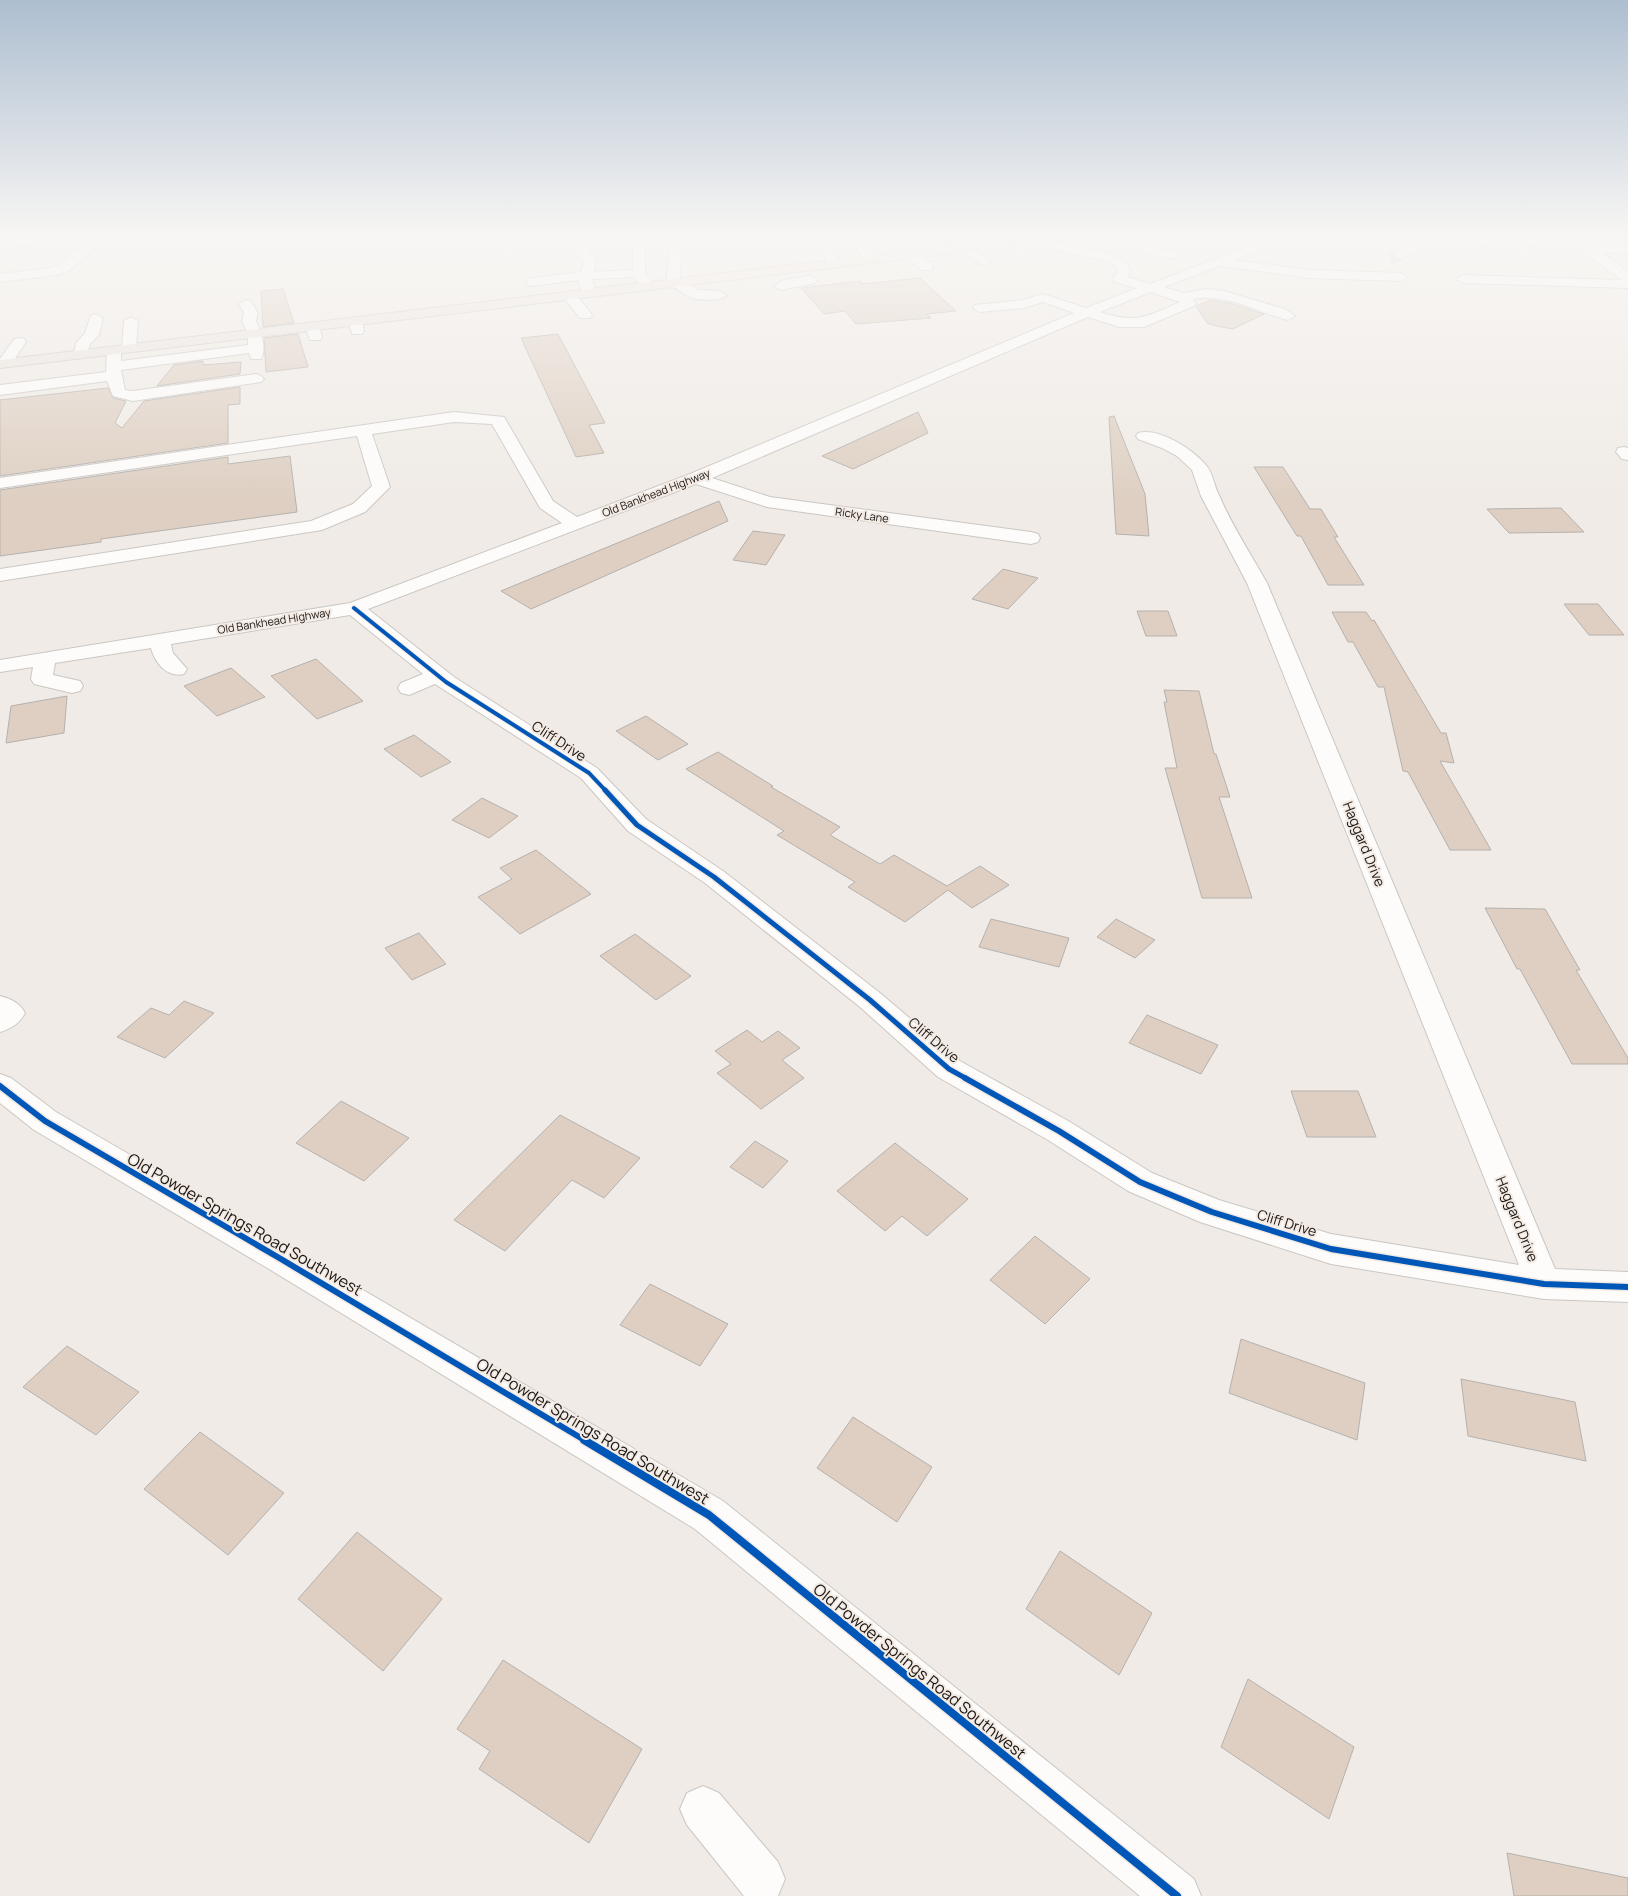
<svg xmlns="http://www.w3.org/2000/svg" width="1628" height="1896" font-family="Manrope,sans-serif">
  <rect width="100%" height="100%" fill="#f0ebe6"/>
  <g fill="#decfc2" stroke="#b5b1ae">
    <polygon points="920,278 956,311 927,314 931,318 856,324 845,311 824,314 801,288 861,281 862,284"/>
    <polygon points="283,289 294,323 263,327 261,291"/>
    <polygon points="1211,300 1229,303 1264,314 1233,329 1216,326 1207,323 1196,306"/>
    <polygon points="298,334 308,367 266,372 264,338"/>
    <polygon points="558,334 605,423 589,425 604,453 576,457 521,338"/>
    <polygon points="203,361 203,365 241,362 240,374 157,386 174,365"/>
    <polygon points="240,387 240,404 228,405 228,443 0,476 0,400 108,388 113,398 126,401 115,423 122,428 144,401"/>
    <polygon points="918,412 928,433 853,469 822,456"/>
    <polygon points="1114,416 1145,494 1149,536 1116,534 1109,417"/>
    <polygon points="290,456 297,512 101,539 101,542 0,556 0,490 228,457 228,464"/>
    <polygon points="1254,467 1283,467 1310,509 1321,509 1338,537 1334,537 1364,585 1328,585 1301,536 1297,536"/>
    <polygon points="719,501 728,521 531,609 501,591"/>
    <polygon points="1561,508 1584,532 1509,533 1487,509"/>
    <polygon points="753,531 785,535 766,565 733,560"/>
    <polygon points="1003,569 1038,578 1008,609 972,599"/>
    <polygon points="1564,604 1598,604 1624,635 1589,635"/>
    <polygon points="1137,611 1168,611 1177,636 1146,636"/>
    <polygon points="1332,612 1366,612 1372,621 1374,620 1441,733 1446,733 1454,763 1440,761 1491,850 1450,850 1408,772 1403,771 1384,687 1378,687 1353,642 1348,642"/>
    <polygon points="316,659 363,701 317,719 271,676"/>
    <polygon points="231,668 265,697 217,716 184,686"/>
    <polygon points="1164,690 1199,691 1214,754 1216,754 1230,797 1219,797 1252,898 1202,898 1165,768 1177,768 1164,702 1167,702"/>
    <polygon points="67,696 64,733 6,743 11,706"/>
    <polygon points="646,716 688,744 658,760 616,731"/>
    <polygon points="414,735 451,762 421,777 384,749"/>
    <polygon points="718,752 773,786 771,787 840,827 830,835 880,864 894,855 947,886 980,866 1009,885 972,908 948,890 905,922 848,887 855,882 777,835 784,831 686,769"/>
    <polygon points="482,798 518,816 489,838 452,820"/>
    <polygon points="536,850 591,894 520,934 478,897 512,879 500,868"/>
    <polygon points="1485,908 1545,909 1580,970 1576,970 1628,1058 1628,1064 1572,1064 1520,969 1517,969"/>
    <polygon points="991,919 1069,938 1059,967 979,947"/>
    <polygon points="1116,919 1155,940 1135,958 1097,937"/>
    <polygon points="419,933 446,964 412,980 385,948"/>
    <polygon points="635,934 691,976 656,1000 600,956"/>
    <polygon points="184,1001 214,1013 165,1058 117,1037 151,1008 169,1015"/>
    <polygon points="1147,1015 1218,1045 1201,1074 1129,1043"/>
    <polygon points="747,1030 762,1042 778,1031 800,1048 782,1060 804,1078 761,1109 717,1073 731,1064 715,1051"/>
    <polygon points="1291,1091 1358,1091 1376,1137 1307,1137"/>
    <polygon points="341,1101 409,1138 364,1181 296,1143"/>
    <polygon points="560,1115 640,1158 604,1198 572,1180 505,1251 454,1220"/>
    <polygon points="755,1141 788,1161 763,1188 730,1167"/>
    <polygon points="895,1143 968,1199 927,1236 902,1216 885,1231 837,1191"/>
    <polygon points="1035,1236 1090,1279 1045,1324 990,1280"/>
    <polygon points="650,1284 728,1324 700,1366 620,1325"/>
    <polygon points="1241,1339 1365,1383 1357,1440 1229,1393"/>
    <polygon points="67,1346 139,1392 96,1435 23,1387"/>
    <polygon points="1461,1379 1575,1402 1586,1461 1468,1436"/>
    <polygon points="853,1417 932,1467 897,1522 817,1468"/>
    <polygon points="200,1432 284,1493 228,1555 144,1489"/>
    <polygon points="357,1532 442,1599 383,1671 298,1599"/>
    <polygon points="1060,1551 1152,1613 1119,1675 1026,1609"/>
    <polygon points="503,1660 642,1749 589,1843 479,1769 490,1751 457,1729"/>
    <polygon points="1248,1679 1354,1747 1329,1819 1221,1747"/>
    <polygon points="1507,1853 1628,1878 1628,1896 1514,1896"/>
  </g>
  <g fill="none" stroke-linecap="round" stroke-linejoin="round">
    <polyline stroke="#d0cbc6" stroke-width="14" stroke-dasharray="14 7" stroke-linecap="butt" points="1390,258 1400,254"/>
    <g stroke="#cac7c3" stroke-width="2">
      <g id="minor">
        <polygon points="75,235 90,235 101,243 70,270 57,275 0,282 0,274 50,268 60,264 87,243 84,242 0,248 0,240"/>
        <path d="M544,235C567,235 582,240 596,260L594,272L633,270V242L635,239L660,237L680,240L682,243L680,279L698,290L720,291L727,295C721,301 698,301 690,297C680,292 681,289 668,286L666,283L670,246L645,245V273L654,286L652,289H642L635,277L592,279L596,292L589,296L582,292L578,280L533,286L528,285L526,282L528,279L533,278L581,272L584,260L568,247Z"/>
        <path d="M821,235H833V251L840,263L838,266H830C822,255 821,248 821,235Z"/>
        <polygon points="938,235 952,235 990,261 988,264 980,264"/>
        <polygon points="984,235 998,235 1008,244 1006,247 998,247"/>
        <polygon points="1116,235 1131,235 1149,246 1176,252 1178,255 1172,259 1141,252"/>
        <path d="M1277,235H1294L1292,238L1234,260L1310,270L1401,273L1408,277L1401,281L1310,278L1219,266L1164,287L1183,293L1206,289L1224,291L1285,309L1295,316L1288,320C1256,312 1227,293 1193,299L1196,303L1194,306L1144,327H1119L1088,317L712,478L770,497L1031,532L1038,534L1040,538L1038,542L1031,544L767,507L696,484L368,609L454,677L597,768L646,819L723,871L880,993L960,1061L1070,1122L1152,1173L1219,1200L1331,1234L1519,1265L1247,583L1201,496L1192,470L1177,456L1162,448L1138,439L1136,436L1138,433C1159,427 1192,449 1205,464C1213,472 1214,486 1219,495C1232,526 1251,554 1267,583L1555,1269L1628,1272V1302L1544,1299L1331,1264L1200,1222L1128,1191L1048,1140L938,1077L860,1007L705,883L628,831L581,778L435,684L409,695L401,693L398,688L401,683L423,674L350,615L171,644L173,653L187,669L184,674C167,678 155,663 151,648L55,663L53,675L80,681L83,686L80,691L72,693L34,684L31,679L33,667L0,672V660L350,603L562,523L540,508L492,424L454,422L372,434L390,487L365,512L322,530L0,581V569L311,521L353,504L372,486L357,436L0,488V478L454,412L504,417L553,501L577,517L690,474L1074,313L1043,302L1024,308L980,312L973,308L975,305L1023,300L1043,294L1086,308L1137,288L1114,282L1112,279L1118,272L1116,266L1104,260L1055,250L1053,247L1055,244L1059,243L1112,254L1128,264L1130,272L1127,277L1150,284ZM1151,292L1180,302C1146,317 1137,324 1100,312Z"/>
        <path d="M1379,235H1402L1416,238L1420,249C1415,255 1403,258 1396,257L1394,254L1396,251L1407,247L1406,243L1381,238Z"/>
        <path d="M1525,235H1538L1544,241L1542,244C1516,250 1491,249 1465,243L1463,240L1469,236L1495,241L1528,239Z"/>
        <polygon points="1564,235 1578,235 1591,245 1628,246 1628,254 1602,252 1628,272 1628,288 1463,283 1456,279 1463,275 1622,280 1581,251"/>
        <path d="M860,241C868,243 873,253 877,259L875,262H867L854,245Z"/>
        <polygon points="910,250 932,264 933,267 932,270 922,270 906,257 904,254 906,251"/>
        <polygon points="810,276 817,280 815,283 781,290 774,286 783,280"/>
        <polygon points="569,291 574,292 590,312 592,315 590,318 580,318 564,298 562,295"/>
        <path d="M246,300L251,301L258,313L256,321C261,332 267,348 261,359H251L249,353L121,370L125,390L133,391L256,374L261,376L264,379L261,382L133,401L113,396L107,381L0,395V385L106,372L107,350L109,347H119L121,350V361L248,345V333L242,321L244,313L239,304Z"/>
        <polygon points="96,314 103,318 99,335 90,344 86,357 76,357 74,354 76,343 85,333 91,315"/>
        <polygon points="131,317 138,321 136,348 134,351 124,351 122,348 124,321"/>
        <polygon points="355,317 362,321 364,331 362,334 352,334 348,321"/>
        <polygon points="312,322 319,326 322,337 320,340 310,340 305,326"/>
        <polygon points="19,338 24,339 26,342 10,366 0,366 0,359 14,339"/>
        <polygon points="1624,447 1628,448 1628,460 1622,459 1616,452 1618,448"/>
        <path d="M0,996C11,999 20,1003 25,1013C19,1024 12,1028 0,1032Z"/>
        <polygon points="0,1074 11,1078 56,1112 293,1249 723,1501 1194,1879 1201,1896 1140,1896 695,1529 269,1269 34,1130 0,1103"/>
        <polygon points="703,1786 719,1793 778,1862 785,1879 778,1896 744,1896 687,1825 680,1809 687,1793"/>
      </g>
    </g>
    <g stroke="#cbc9c7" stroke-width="2">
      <polygon id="major" points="1041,235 1078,235 1072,239 0,368 0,360"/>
    </g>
    <use href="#minor" fill="#fdfcfb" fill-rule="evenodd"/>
    <use href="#major" fill="#ece4de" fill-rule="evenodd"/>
    <g stroke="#f3eae3" stroke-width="6">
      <polyline id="cycleway-far3" points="354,608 446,682 589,773 606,791"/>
    </g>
    <g stroke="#f3eae3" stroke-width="8">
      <polyline id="cycleway-far2" points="605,790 637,825 714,877 870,1000 949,1069 967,1079"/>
    </g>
    <g stroke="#f3eae3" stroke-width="9">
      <g id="cycleway-far1">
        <polyline points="965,1078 1059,1131 1140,1182 1212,1212 1331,1249 1544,1284 1628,1287"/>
        <polyline points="0,1086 45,1121 281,1259 586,1441"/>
      </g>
    </g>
    <g stroke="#f3eae3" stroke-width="11">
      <polyline id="cycleway" points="584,1440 709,1515 1177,1896"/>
    </g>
    <use href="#cycleway-far3" stroke="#0057b8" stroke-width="4"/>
    <use href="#cycleway-far2" stroke="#0057b8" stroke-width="5"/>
    <use href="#cycleway-far1" stroke="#0057b8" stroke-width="6"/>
    <use href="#cycleway" stroke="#0057b8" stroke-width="8"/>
  </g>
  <linearGradient id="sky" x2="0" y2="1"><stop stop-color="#adbed0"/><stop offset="0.47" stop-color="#f8f6f4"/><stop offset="1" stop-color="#f8f6f4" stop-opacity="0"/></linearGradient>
  <rect width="1628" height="501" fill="url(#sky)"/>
  <g text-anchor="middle" stroke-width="4" stroke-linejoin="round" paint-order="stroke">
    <g font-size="11" fill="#181512" stroke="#f3eae3">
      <text transform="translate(656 493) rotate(-21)" y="4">Old Bankhead Highway</text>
      <text transform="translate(862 515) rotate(8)" y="4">Ricky Lane</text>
      <text transform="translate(274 621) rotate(-9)" y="4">Old Bankhead Highway</text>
    </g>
    <g font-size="14" fill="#181512" stroke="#f3eae3">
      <text transform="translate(559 741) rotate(33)" y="5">Cliff Drive</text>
      <text transform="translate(1364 844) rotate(68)" y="5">Haggard Drive</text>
      <text transform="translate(934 1040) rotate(40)" y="5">Cliff Drive</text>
      <text transform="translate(1517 1219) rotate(68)" y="5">Haggard Drive</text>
      <text transform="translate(1287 1223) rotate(17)" y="5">Cliff Drive</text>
    </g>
    <g font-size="16" fill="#181512" stroke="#f3eae3">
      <text transform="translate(245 1224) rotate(30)" y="6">Old Powder Springs Road Southwest</text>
      <text transform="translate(593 1431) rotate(31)" y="6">Old Powder Springs Road Southwest</text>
      <text transform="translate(920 1671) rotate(39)" y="6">Old Powder Springs Road Southwest</text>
    </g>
  </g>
</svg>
